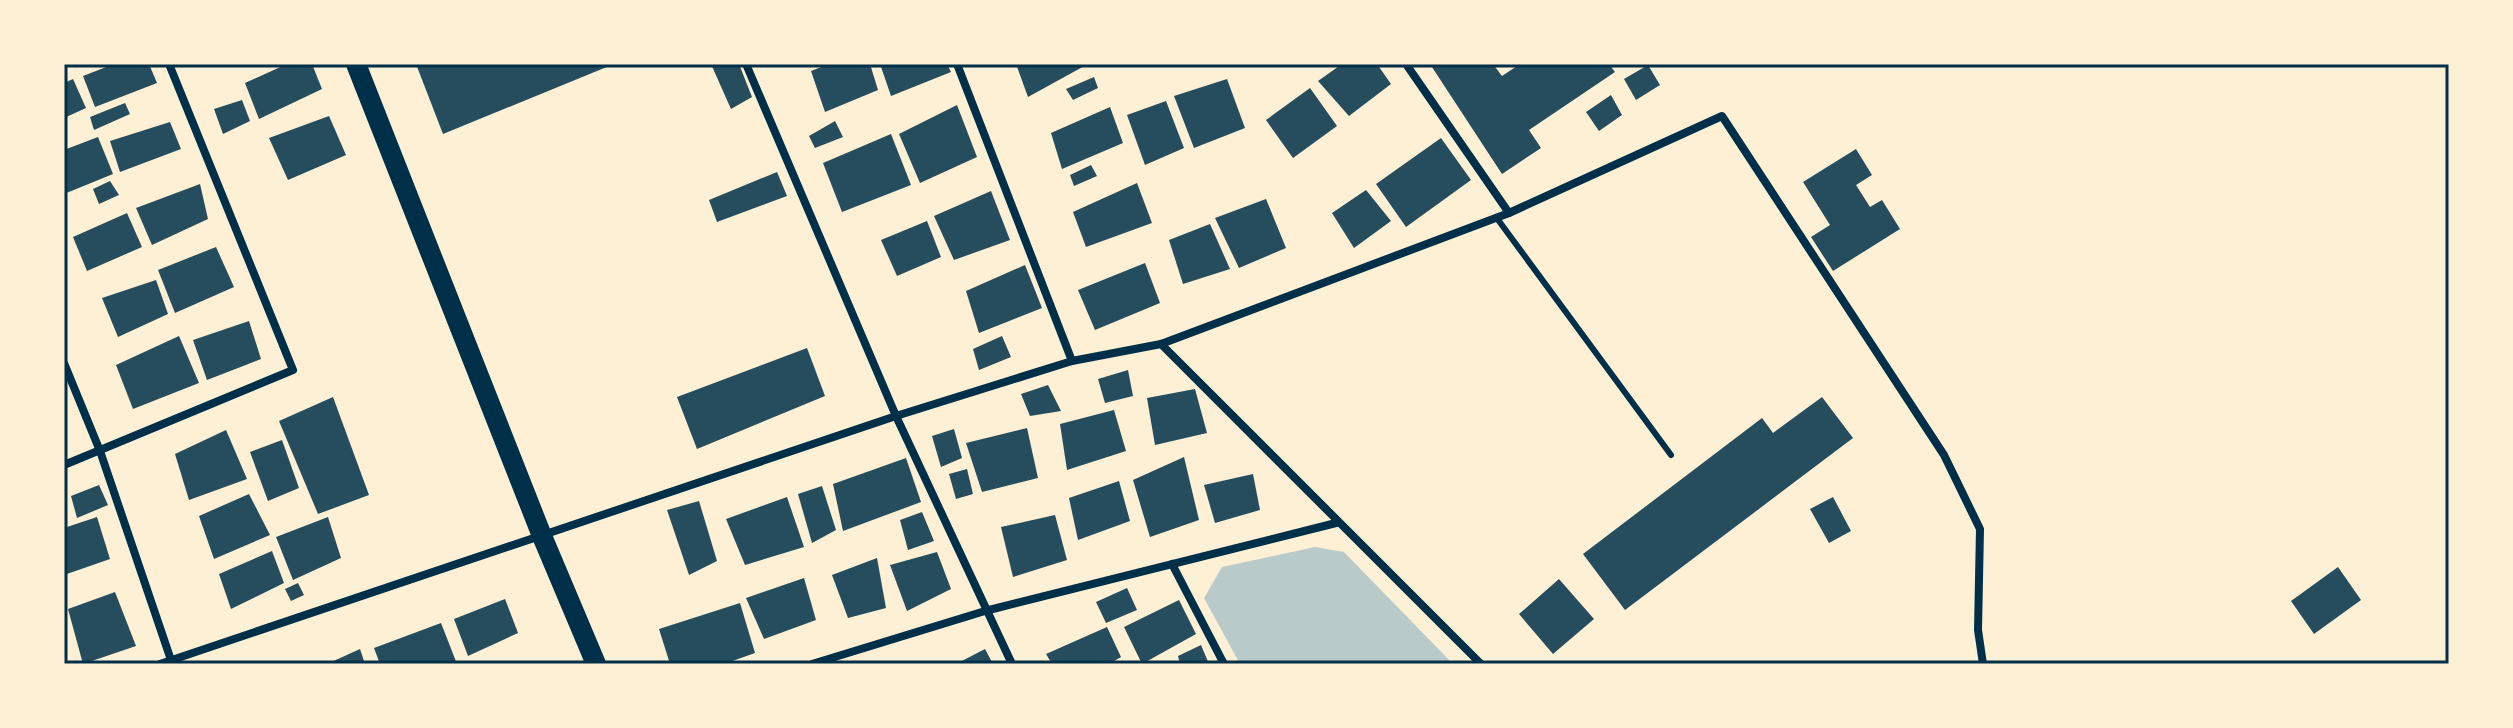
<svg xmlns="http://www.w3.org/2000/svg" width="2513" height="728" font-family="'Crimson Pro',serif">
  <rect width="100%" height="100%" fill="#fdf0d5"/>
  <polygon fill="#b9caca" points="1315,547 1344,552 1453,664 1240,664 1204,598 1222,567"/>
  <g fill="#264d5e">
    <polygon points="114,64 149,64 157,83 95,107 83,76"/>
    <polygon points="287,64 312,64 322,89 259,119 245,83"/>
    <polygon points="416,64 614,64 443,134"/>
    <polygon points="711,64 739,64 752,97 731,109"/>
    <polygon points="829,64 870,64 878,90 825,112 811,71"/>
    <polygon points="880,64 947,64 951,72 891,96"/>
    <polygon points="1016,64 1088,64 1028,97"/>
    <polygon points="1342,64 1377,64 1391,84 1349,116 1318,81"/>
    <polygon points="1430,64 1493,64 1502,76 1520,64 1609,64 1615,72 1529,130 1541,148 1502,174"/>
    <polygon points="1648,65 1660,85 1636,100 1624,79"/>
    <polygon points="1094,77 1098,88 1073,100 1066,89"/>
    <polygon points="73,79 86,108 64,118 64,83"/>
    <polygon points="1227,79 1245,128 1194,148 1174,96"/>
    <polygon points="1310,88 1337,126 1293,158 1266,120"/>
    <polygon points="1611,95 1622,115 1599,131 1586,112"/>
    <polygon points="242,100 250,121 223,134 214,109"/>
    <polygon points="1166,101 1184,148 1145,165 1127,115"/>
    <polygon points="125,103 130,114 94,130 90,117"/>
    <polygon points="957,105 977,157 920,183 899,134"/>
    <polygon points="1110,107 1123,143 1062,169 1051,133"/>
    <polygon points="329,116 346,155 288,180 269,138"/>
    <polygon points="835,121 843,137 815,148 809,136"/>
    <polygon points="170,122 181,149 120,172 110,141"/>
    <polygon points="891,134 911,185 842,212 823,163"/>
    <polygon points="98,137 113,174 64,194 64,150"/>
    <polygon points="1441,138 1471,180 1406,227 1376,184"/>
    <polygon points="1856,149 1872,175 1856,185 1870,207 1882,200 1900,229 1833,271 1811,237 1830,225 1803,182"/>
    <polygon points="1091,165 1097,176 1074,186 1070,175"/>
    <polygon points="777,172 787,196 717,222 709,200"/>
    <polygon points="110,181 119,195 99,204 93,189"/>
    <polygon points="1137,183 1152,223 1086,247 1073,212"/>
    <polygon points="200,184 208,219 152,245 136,208"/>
    <polygon points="1366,190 1391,221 1354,248 1332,213"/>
    <polygon points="991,191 1010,240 954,260 934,216"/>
    <polygon points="1266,199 1286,248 1239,268 1215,218"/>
    <polygon points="127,213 142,247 87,271 73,237"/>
    <polygon points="927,221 941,257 897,276 881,240"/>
    <polygon points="1210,224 1230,269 1183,284 1169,240"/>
    <polygon points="216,247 234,287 175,313 158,270"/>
    <polygon points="1145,263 1160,303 1095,330 1078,290"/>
    <polygon points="1025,265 1042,308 979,333 966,291"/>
    <polygon points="156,280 168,314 118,337 102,298"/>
    <polygon points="249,321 261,359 207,380 193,340"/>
    <polygon points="179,336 199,383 133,409 116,365"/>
    <polygon points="1002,336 1011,357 979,370 973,349"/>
    <polygon points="807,348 825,396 697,449 677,397"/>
    <polygon points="1128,370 1133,396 1105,403 1098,379"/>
    <polygon points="1048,385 1061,411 1030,416 1021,394"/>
    <polygon points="1195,389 1207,433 1155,445 1147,398"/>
    <polygon points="333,397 369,495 318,514 279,421"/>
    <polygon points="1822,397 1853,438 1625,610 1583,554 1762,418 1773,433"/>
    <polygon points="1114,410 1126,451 1067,470 1060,424"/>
    <polygon points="1027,428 1038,478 982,492 966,443"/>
    <polygon points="954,429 962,458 941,467 932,436"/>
    <polygon points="226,430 247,479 189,500 175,454"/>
    <polygon points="282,440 299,488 268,501 250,452"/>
    <polygon points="1184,457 1199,520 1150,537 1133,480"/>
    <polygon points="906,458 921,502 843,531 833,484"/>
    <polygon points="967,469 973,494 956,499 949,474"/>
    <polygon points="1253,474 1260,510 1215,523 1204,485"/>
    <polygon points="1119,481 1130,521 1078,540 1069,498"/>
    <polygon points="99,485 108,505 77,518 71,496"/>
    <polygon points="822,486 836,530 812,543 798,494"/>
    <polygon points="249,494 270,535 214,559 199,516"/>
    <polygon points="787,497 804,547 745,565 726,519"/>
    <polygon points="1833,497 1851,531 1829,543 1810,509"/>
    <polygon points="699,501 717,561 689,575 667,510"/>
    <polygon points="922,512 934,541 908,550 900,520"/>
    <polygon points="1055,515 1067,560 1013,577 1001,527"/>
    <polygon points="97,517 110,559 64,575 64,528"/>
    <polygon points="328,517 341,558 293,580 276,537"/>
    <polygon points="272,551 284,583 231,609 219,574"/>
    <polygon points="937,552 951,589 907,611 890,565"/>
    <polygon points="877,558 886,608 848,618 832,575"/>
    <polygon points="2338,567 2361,600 2314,634 2291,601"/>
    <polygon points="804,578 816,620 764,639 746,598"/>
    <polygon points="1559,579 1594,619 1553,654 1519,614"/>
    <polygon points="298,583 304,595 291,601 285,589"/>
    <polygon points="1127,588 1137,610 1106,623 1096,602"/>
    <polygon points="115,592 136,646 83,664 68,609"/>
    <polygon points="505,599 518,633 468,656 454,619"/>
    <polygon points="1179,600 1196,634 1142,664 1124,627"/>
    <polygon points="740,603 755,653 724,664 670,664 659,629"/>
    <polygon points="441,623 457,664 380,664 374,648"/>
    <polygon points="1107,627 1121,657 1109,664 1052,664 1046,654"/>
    <polygon points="1201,645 1209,664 1180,664 1178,656"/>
    <polygon points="360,649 365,664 327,664"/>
    <polygon points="985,649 993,664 956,664"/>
  </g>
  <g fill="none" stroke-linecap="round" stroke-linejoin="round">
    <polyline stroke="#003049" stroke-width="6" points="1496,217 1671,455"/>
    <g stroke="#003049" stroke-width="8">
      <polyline points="746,64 896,416 1012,664"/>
      <polyline points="957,64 1072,361"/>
      <polyline points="1406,64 1509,213"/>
      <polyline points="1161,344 1481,664"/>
      <polyline points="64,363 100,451 172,663"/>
      <polyline points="64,465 293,370 169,64"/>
      <polyline points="1172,564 1224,664"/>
      <polyline points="160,664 896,416 1072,361 1161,344 1509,213 1722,116 1944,455 1980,529 1978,630 1983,664"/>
      <polyline points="812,664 985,611 1336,523"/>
    </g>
    <polyline stroke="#003049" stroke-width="20" points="356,64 542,536 596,664"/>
  </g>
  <rect width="2513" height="728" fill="none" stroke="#fdf0d5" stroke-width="132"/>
  <rect x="66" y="66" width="2381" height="596" fill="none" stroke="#003049" stroke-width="3"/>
</svg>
